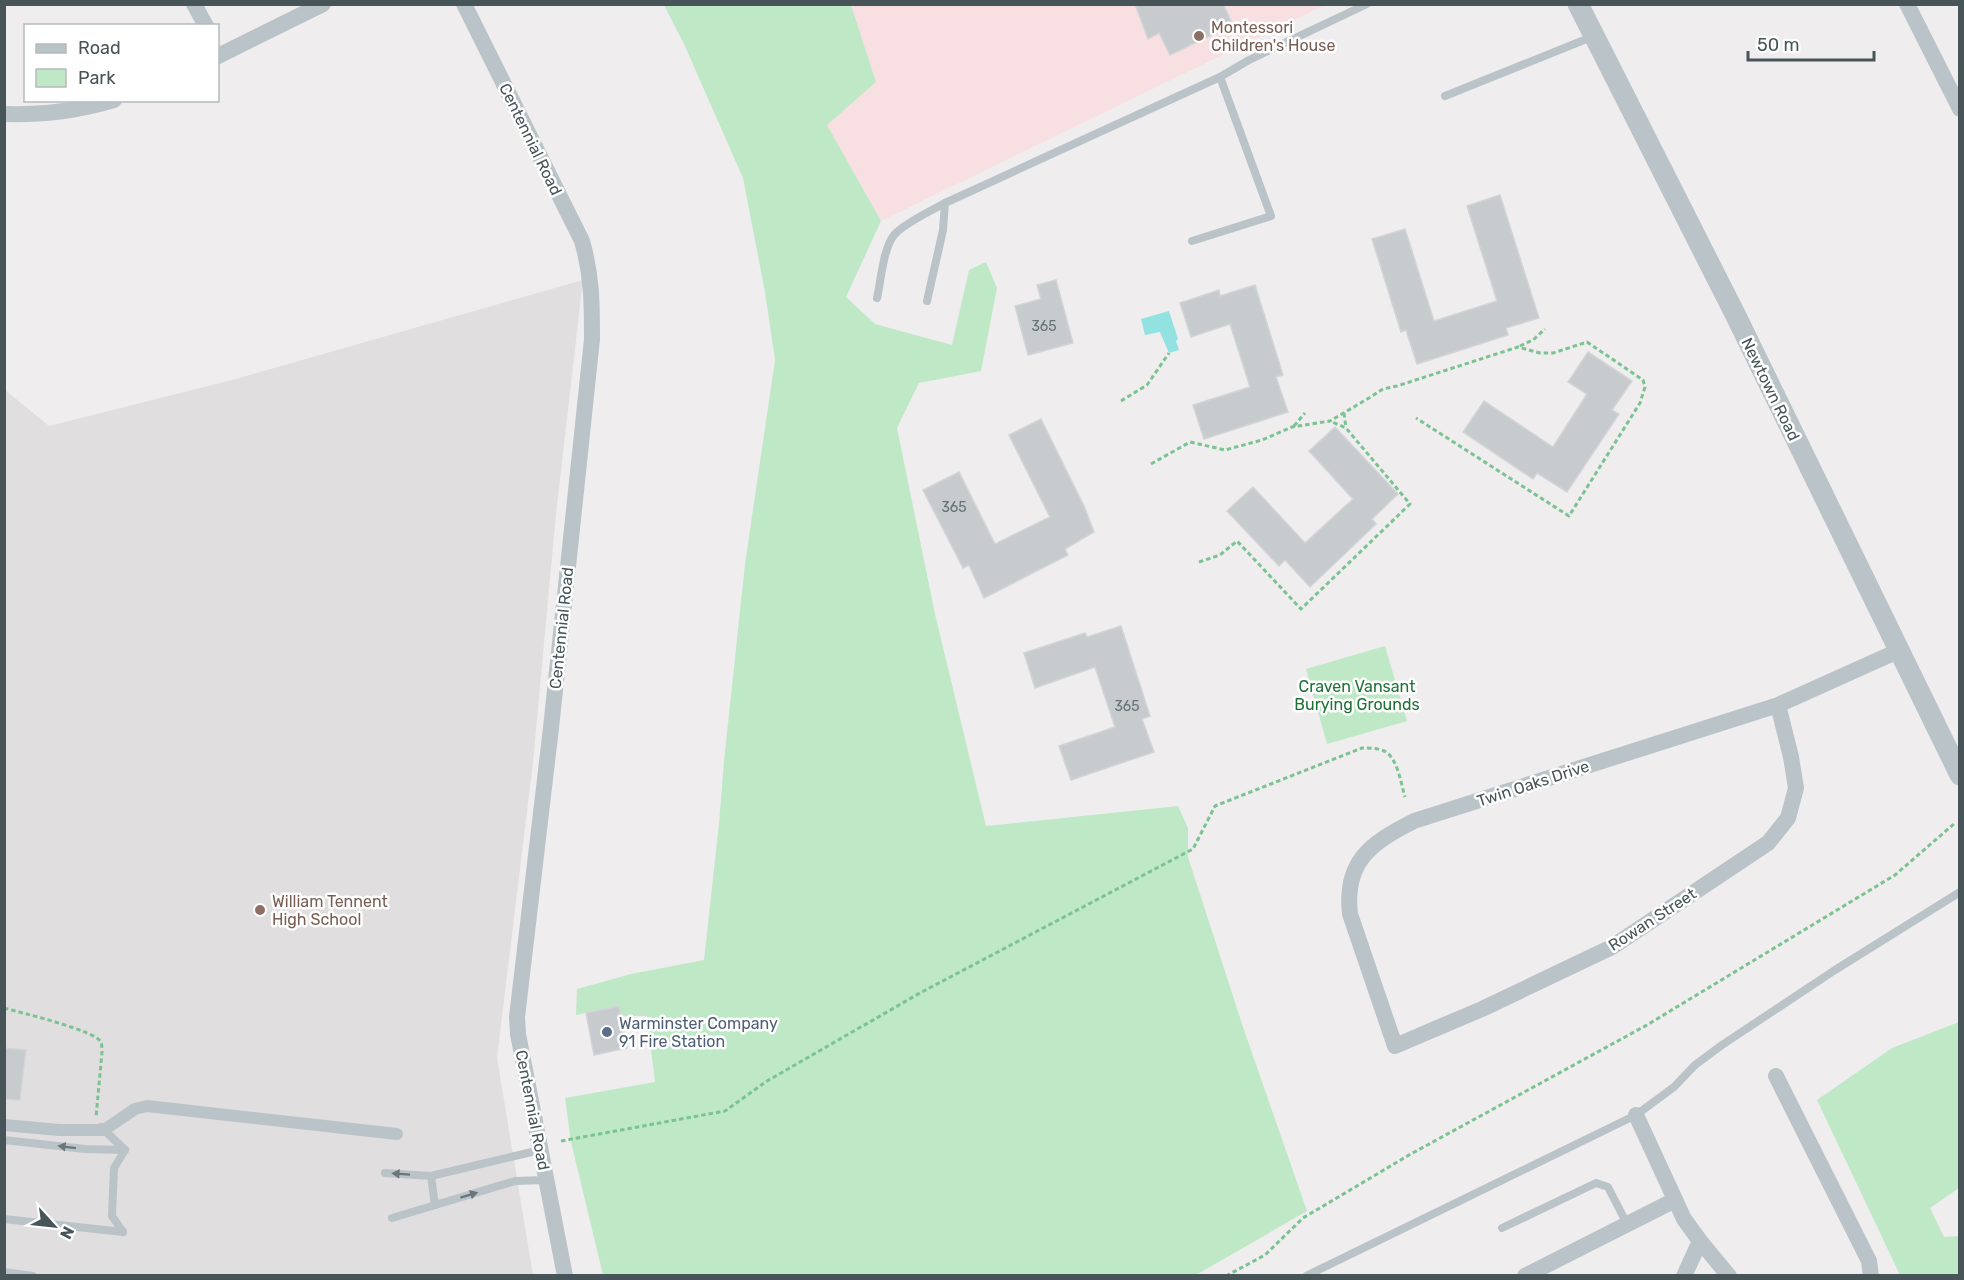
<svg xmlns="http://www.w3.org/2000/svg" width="1964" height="1280" font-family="Rubik,sans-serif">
  <rect width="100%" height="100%" fill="#efedee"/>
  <polygon fill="#e0dedf" points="583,280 556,514 533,762 497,1058 533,1275 5,1275 4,389 49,426 232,380"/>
  <polygon fill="#f8dfe2" points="851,5 1325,5 881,221 826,125 876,82"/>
  <g fill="#bfe9c6">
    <polygon points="664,5 851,5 876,82 827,125 881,221 846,297 875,324 952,345 969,270 986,262 997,288 981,371 919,383 897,428 935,614 986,826 1178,806 1188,828 1188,857 1243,1027 1307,1211 1196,1275 603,1275 571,1142 565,1098 655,1082 647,1016 621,1016 619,1006 576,1015 577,989 631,974 704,960 719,824 724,761 745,564 775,360 765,292 743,178 684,44"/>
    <polygon points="1385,646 1407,721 1327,744 1306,669"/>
    <polygon points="1959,1022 1959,1188 1930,1208 1944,1237 1958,1236 1959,1253 1958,1254 1959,1258 1959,1275 1900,1275 1817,1100 1892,1048"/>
  </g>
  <polygon fill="#91e2e0" points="1169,311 1178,339 1176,341 1179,350 1169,353 1160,332 1145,335 1141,319"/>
  <g fill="#c7cbce" stroke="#d2d5d8" stroke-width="1.5">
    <polygon points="1135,4 1223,4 1233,25 1170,55 1159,33 1148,39"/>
    <polygon points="1500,195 1539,318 1506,328 1508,335 1417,364 1406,330 1401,332 1372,239 1405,229 1434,321 1497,301 1467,206"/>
    <polygon points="1056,280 1073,343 1028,355 1015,306 1041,299 1037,285"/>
    <polygon points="1255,285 1283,375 1276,377 1288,412 1204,439 1193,405 1250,387 1230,324 1191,337 1180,303 1219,290 1220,296"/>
    <polygon points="1588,352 1632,381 1612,410 1619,414 1567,492 1537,473 1533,479 1463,432 1484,401 1553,447 1587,394 1568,382"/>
    <polygon points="1041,419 1084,506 1094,532 1065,549 1068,555 984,598 969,565 963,568 923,490 959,472 995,544 1050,517 1009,435"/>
    <polygon points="1335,427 1398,494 1372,519 1376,524 1310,587 1285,560 1279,566 1227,511 1253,487 1305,543 1353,499 1309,451"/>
    <polygon points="1121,626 1150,716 1142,719 1154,752 1071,780 1059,746 1115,727 1095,667 1035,688 1024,653 1085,633 1087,637"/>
    <polygon points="619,1006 627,1048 594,1055 586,1013"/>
    <polygon points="4,1048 26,1050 20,1100 4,1099"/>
  </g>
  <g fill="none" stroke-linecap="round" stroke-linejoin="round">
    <g stroke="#7bc390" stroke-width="3" stroke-dasharray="4.5 3" stroke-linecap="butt">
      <polyline points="1520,346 1533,340 1545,329"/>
      <polyline points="1121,401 1147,385 1169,353"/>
      <polyline points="1344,413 1346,428"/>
      <polyline points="1294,426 1305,413"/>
      <polyline points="1151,464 1190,442 1225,450 1262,440 1292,427 1330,421 1369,398 1383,389 1397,386 1518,347 1540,353 1553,353 1587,342 1643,380 1645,387 1640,403 1569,516 1416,418"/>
      <polyline points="1199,562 1220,555 1237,541 1301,609 1410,504 1346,428 1330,421"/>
      <path d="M4,1008C22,1013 94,1030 101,1042C102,1045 102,1049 102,1052L96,1117"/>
      <path d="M561,1141L725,1111L767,1081L920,993L1193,849L1215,806L1362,748C1369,748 1379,748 1386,752C1398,760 1401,784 1405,797"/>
      <polyline points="1226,1276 1265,1255 1303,1218 1409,1155 1647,1025 1895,875 1955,823"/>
    </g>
    <g stroke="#bac4c8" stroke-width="8">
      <polyline points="1445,96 1594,36"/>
      <polyline points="1192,241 1271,216 1220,77 1249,60 1367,4"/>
      <path d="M877,298C881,281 883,249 894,235C903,224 932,210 945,203"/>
      <polyline points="927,301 943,230 945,203 1220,77"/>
      <polyline points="101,1127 125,1150"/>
      <polyline points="4,1140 85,1149 125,1150"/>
      <polyline points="385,1173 431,1176 540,1150"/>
      <polyline points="431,1176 435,1205"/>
      <polyline points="392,1218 515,1181 546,1180"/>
      <polyline points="4,1219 123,1232"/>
      <polyline points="1502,1228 1596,1183 1608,1187 1627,1224"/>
      <polyline points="123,1232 112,1216 114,1168 125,1150"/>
      <polyline points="4,1272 33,1276"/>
      <polyline points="1306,1276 1636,1115 1674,1087 1695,1065 1722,1045 1835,970 1960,892"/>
    </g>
    <polyline stroke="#bac4c8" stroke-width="12" points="4,1125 59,1130 104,1130 135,1109 147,1106 397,1134"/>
    <g stroke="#bac4c8" stroke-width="16">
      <polyline points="194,4 206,26"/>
      <path d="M464,4L582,241C592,276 592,303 592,339L551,728L517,1017L518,1034L565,1276"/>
      <polyline points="1907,4 1960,109"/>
      <polyline points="218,56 323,4"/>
      <path d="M4,114C44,115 76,111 114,100"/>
      <path d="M1778,705L1791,757L1796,788L1788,818L1768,843L1612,947L1482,1009L1395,1046L1350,914C1344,861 1371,843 1414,821L1778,705L1898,651"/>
      <polyline points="1776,1076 1869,1261 1871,1276"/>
      <polyline points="1636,1115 1684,1219 1700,1241 1729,1276"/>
      <polyline points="1525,1276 1675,1200"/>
      <polyline points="1684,1276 1700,1241"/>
    </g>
    <polyline stroke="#bac4c8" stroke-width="21" points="1578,4 1735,314 1960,775"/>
  </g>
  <defs><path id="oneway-solid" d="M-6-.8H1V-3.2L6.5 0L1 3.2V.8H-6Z" transform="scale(1.5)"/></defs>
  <g fill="#6a767a">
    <use href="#oneway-solid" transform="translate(67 1147) rotate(-173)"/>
    <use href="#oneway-solid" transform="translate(401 1174) rotate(-176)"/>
    <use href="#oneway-solid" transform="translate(469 1195) rotate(-17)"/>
  </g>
  <g fill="#8d6e63" stroke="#fff" stroke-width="2">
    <circle cx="1199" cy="36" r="6"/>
    <circle cx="260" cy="910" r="6"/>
  </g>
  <circle fill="#5c6f8a" stroke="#fff" stroke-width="2" cx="607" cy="1032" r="6"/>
  <g text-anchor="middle" stroke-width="5" stroke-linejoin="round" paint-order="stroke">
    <g font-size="14" fill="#677276">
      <text x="1044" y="331">365</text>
      <text x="954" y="512">365</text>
      <text x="1127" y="711">365</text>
    </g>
    <g font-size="16" fill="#785e54" stroke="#fff" text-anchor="start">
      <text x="1211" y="33">Montessori<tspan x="1211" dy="18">Children's House</tspan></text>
      <text x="272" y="907">William Tennent<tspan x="272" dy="18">High School</tspan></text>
    </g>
    <g font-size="16" fill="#475458" stroke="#fff">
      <text transform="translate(531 139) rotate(64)" y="6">Centennial Road</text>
      <text transform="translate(1771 389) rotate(64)" y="6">Newtown Road</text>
      <text transform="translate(561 628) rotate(-84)" y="6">Centennial Road</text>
      <text transform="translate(1533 783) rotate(-18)" y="6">Twin Oaks Drive</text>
      <text transform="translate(1652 919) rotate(-33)" y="6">Rowan Street</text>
      <text transform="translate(533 1110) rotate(79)" y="6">Centennial Road</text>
    </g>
    <g font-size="16" fill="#207136" stroke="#fff">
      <text x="1357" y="692">Craven Vansant<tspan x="1357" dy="18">Burying Grounds</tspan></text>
    </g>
    <g font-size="16" fill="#4e5e75" stroke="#fff" text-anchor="start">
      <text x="619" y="1029">Warminster Company<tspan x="619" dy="18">91 Fire Station</tspan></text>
    </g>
  </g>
  <rect width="1964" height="1280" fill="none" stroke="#475458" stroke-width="12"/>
  <rect x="24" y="24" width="195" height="78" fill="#ffffff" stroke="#b5bbbc" stroke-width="1.5"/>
  <rect x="36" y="44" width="30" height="9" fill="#bac4c8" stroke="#b5bbbc" stroke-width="1.5"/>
  <text x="78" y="54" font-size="18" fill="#475458">Road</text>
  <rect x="36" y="69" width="30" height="18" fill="#bfe9c6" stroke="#b5bbbc" stroke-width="1.5"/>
  <text x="78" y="84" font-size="18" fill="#475458">Park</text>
  <g transform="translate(54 1226) rotate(117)" stroke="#ffffff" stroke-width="4.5" paint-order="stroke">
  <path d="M0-4.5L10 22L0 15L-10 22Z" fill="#475458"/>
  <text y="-9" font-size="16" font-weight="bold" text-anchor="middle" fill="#475458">N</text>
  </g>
  <path d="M1748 51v9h126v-9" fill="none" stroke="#475458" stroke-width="3"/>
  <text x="1757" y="51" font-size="18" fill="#475458" stroke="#ffffff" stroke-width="4.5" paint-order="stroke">50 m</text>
</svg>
